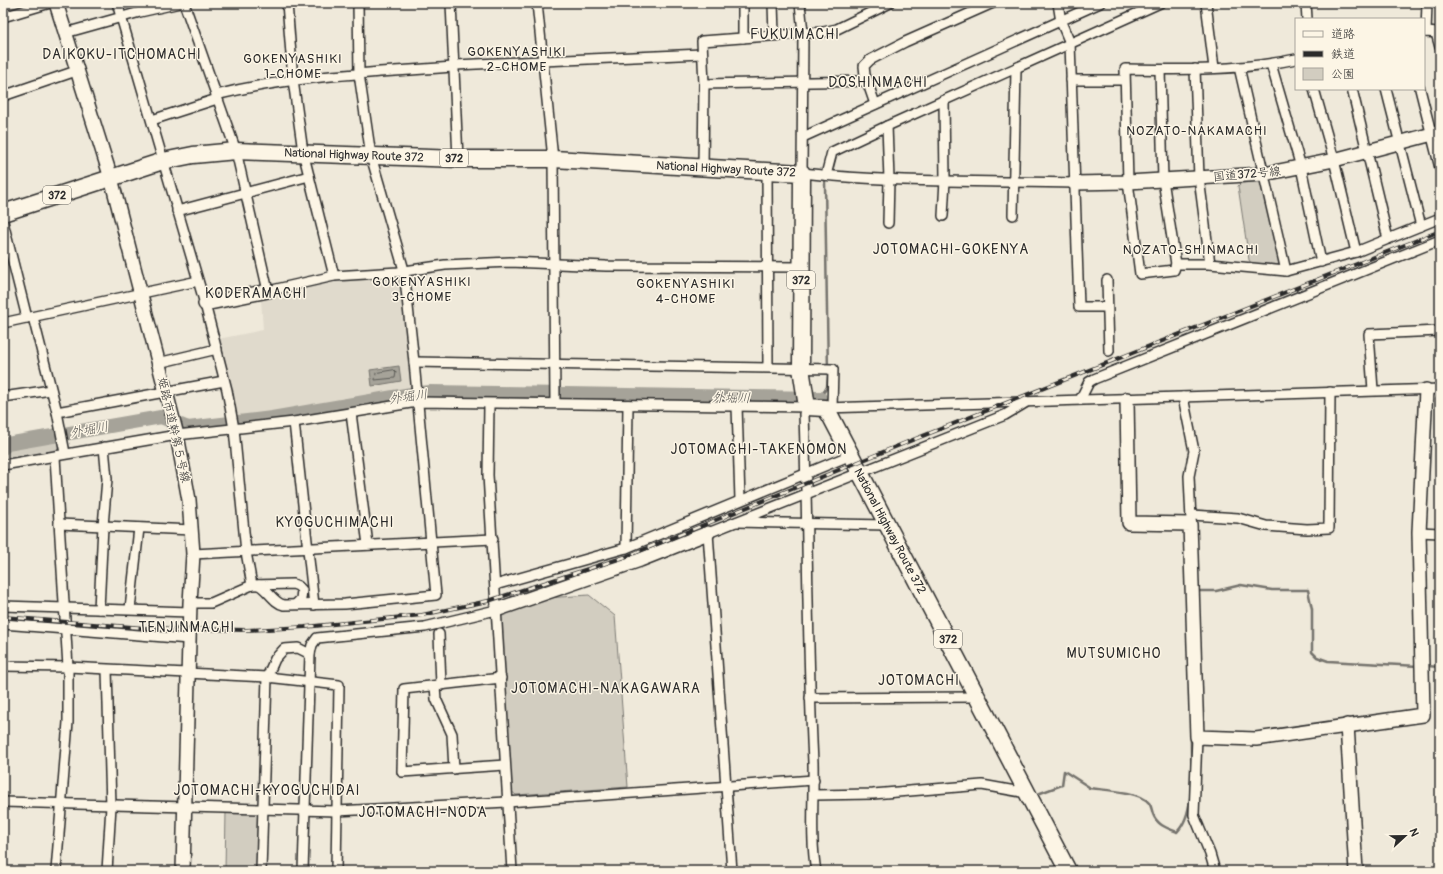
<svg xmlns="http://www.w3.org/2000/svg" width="1443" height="874" font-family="Pangolin,'Klee One',sans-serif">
  <rect width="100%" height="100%" fill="#efe9da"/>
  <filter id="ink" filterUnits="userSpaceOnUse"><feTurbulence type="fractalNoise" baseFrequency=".025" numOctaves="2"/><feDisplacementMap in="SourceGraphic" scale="8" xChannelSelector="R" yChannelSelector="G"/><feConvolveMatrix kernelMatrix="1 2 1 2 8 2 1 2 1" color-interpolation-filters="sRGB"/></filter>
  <g filter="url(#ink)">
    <polygon fill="#e0dacc" points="400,275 412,391 238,421 218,339 263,330 261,299 263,295 333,280"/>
    <g fill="#d2cdc0" stroke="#7e7c76">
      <polygon points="1260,181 1264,184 1280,265 1251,263 1249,260 1238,186 1241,183"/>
      <polygon points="57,432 59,446 55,453 3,462 3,442"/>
      <polygon points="589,595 615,616 628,787 516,795 511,791 498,612 546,598"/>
      <polygon points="226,811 254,812 258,815 256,871 225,871"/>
    </g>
    <polygon fill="#a6a399" stroke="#75736d" points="399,366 401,381 372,386 370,370"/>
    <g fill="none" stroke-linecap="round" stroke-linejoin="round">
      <polygon stroke="#5c5b57" stroke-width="1" points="394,370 396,372 395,378 375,380 376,373"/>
      <g stroke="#75736d" stroke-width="2.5">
        <polyline points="820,398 827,387 828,374 825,182"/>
        <polyline points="1196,591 1216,591 1241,585 1272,590 1308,590 1312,609 1312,652 1317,657 1328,661 1418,666"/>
        <polyline points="1427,666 1440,667"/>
        <path d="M1035,795L1062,785L1064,771L1089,787V788C1103,790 1140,791 1149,803C1151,805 1152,811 1153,814C1157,825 1167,828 1177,832C1197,812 1190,763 1191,735"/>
      </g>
      <polyline stroke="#a6a399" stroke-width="14" points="3,448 7,444 161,417 188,428 272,418 411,394 430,392 820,398"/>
      <g stroke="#2b2b2b" stroke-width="12">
        <g id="street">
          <polyline points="117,3 205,304 227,390 234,429 246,552 252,585"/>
          <polyline points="184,3 236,151 268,291 334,276 398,272 445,265 510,262 606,266 801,267"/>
          <polyline points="287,3 293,80 303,152 334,276"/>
          <polyline points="451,3 458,159"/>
          <polyline points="537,3 553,159 555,402"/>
          <polyline points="743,3 743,38"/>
          <polyline points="773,3 774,35"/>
          <path d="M800,3L803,33L802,173C892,183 983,181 1074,183"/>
          <polyline points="1058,3 1061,22 1070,43 1079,307 1107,307"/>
          <polyline points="1206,3 1214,68"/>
          <polyline points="1306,3 1307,19"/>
          <polyline points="3,17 50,3"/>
          <polyline points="1424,32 1440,33"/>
          <polyline points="1426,32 1427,3"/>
          <polyline points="65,33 140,12 180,3"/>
          <polyline points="1436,33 1440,47"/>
          <path d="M1296,59C1240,71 1181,70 1125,69L1128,182L1140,274L1174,270L1176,264H1210L1286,271L1356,252L1440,218"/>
          <polyline points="1271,64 1301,167 1321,262"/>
          <polyline points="455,65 702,54"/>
          <polyline points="1239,67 1286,271"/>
          <polyline points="1195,69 1199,178 1210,264"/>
          <polyline points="1160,70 1163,180 1176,264"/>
          <polyline points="1071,80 1124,80"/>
          <polyline points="704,84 868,81"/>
          <polyline points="1314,89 1334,160 1356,252"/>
          <polyline points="1352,89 1388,239"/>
          <polyline points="1386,89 1421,226"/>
          <polyline points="1420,89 1440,168"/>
          <path d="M216,95C294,75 374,73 454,67"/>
          <polyline points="3,96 76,71"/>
          <polyline points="875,104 865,75 864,66 870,60 905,42 993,3"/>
          <polyline points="152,120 217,99"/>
          <polyline points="887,126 889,179 888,223"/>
          <polyline points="803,137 1100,3"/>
          <polyline points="703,167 704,84 702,41 823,32 837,29 890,3"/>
          <polyline points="767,171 768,367"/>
          <polyline points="826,175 832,152 887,126 1160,3"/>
          <polyline points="177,211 309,176"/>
          <polyline points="1013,215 1016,69"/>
          <polyline points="943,216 945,180 944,101"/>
          <polyline points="3,222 27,318"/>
          <polyline points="1107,280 1109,351"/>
          <polyline points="33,317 57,412 65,453"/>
          <polyline points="3,323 198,281"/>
          <polyline points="414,362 833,369 832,408"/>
          <polyline points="158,363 217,349"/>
          <polyline points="1373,390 1369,334 1440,331"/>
          <polyline points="3,397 51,390"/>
          <polyline points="1183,397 1194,451 1189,476 1191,520"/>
          <polyline points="1080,400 1089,382 1094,379 1440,240"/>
          <polyline points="489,404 488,475 512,871"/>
          <polyline points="737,406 740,500"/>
          <polyline points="825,408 1440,389"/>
          <polyline points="57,412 224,381"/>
          <polyline points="351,413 368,545"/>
          <polyline points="294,422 314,605"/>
          <polyline points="55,457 68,667 68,722 56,871"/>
          <path d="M3,465L177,435L294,422L417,402L807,407L804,414C808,530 807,646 813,762C814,797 810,839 816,871"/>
          <polyline points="1192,515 1238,518 1266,526 1307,529 1329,528 1330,392"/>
          <polyline points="737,522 887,525"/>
          <polyline points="59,524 192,530"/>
          <polyline points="1419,532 1440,533"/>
          <polyline points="626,548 628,405"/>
          <polyline points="193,554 493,539"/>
          <path d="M259,585C268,590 274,603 284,605L345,604L436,595L414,362L404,270L371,156L359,74L358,3"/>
          <polyline points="495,585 626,548 851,455"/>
          <polyline points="190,603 211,603 252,585 293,584 298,586 302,590 301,599 296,604"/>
          <polyline points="3,606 190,612"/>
          <polyline points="99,609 103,526 107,479 104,447"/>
          <polyline points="130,609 139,528"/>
          <polyline points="3,624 189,639"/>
          <polyline points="439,634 441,685"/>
          <polyline points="3,666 68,667 267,677 339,685 336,871"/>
          <polyline points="107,670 111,806 107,871"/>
          <polyline points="501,678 404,689 402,772 505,765"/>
          <polyline points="435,686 436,699 452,734 454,769"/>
          <polyline points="810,698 978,697"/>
          <polyline points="1197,737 1194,815 1210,854 1215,871"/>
          <polyline points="814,795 873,794 982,785 1027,793"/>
          <polyline points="3,802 337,811 507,802 814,780"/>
          <polyline points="261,871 267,677 275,659 284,649 298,648 310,654"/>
          <polyline points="303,871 310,654 312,645 317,638 425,627 496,610"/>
          <polyline points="732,871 708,533 1005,415 1025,403"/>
        </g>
      </g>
      <g stroke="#2b2b2b" stroke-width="16">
        <g id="secondary">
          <polyline points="56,3 111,178 177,435 189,500 193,554 190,603 183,871"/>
          <polyline points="1074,183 1128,182 1264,174 1334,160 1440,132"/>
          <polyline points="205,304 268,291"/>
          <polyline points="1127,399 1129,523 1190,524 1197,737 1256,739 1423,715 1419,532 1426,390"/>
          <polyline points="496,610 640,560 708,533"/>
          <polyline points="1347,725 1356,871"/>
        </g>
      </g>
      <g stroke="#2b2b2b" stroke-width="19">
        <polyline id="highway" points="3,213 163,161 193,155 236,151 458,159 553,159 802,173 801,368 807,407 825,408 831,417 1068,871"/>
      </g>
      <use href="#street" stroke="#fcf5e5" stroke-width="9"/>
      <use href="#secondary" stroke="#fcf5e5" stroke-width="13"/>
      <use href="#highway" stroke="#fcf5e5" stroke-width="16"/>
      <g stroke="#2b2b2b" stroke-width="4">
        <polyline id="rail" points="3,617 145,628 247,630 305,627 422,615 488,601 625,557 905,443 1440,231"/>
      </g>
      <use href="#rail" stroke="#fcf5e5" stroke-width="2.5" stroke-dasharray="8" stroke-linecap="butt"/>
    </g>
  </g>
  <g text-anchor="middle" stroke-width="3" stroke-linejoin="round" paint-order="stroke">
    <g fill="#fcf5e5" stroke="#6a6863" stroke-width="1">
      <rect x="440" y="149" width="28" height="18" rx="3"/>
      <rect x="43" y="186" width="28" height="18" rx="3"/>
      <rect x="787" y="271" width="28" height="18" rx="3"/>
      <rect x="934" y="630" width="28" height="18" rx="3"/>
    </g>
    <g font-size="11" font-weight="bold" fill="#2b2b2b">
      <text x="454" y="162">372</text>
      <text x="57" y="199">372</text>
      <text x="801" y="284">372</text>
      <text x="948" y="643">372</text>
    </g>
    <g font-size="12" fill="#2b2b2b" stroke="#fcf5e5">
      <text transform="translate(354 155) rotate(2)" y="4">National Highway Route 372</text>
      <text transform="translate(726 169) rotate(3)" y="4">National Highway Route 372</text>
      <text transform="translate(1247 174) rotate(-5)" y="4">国道372号線</text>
      <text transform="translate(174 430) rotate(77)" y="4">姫路市道幹第５号線</text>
      <text transform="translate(890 531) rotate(62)" y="4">National Highway Route 372</text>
    </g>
    <g font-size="13" letter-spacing="1" fill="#2b2b2b" stroke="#fcf5e5">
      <text x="517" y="56">GOKENYASHIKI<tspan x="517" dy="15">2-CHOME</tspan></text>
      <text x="293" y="63">GOKENYASHIKI<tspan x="293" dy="15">1-CHOME</tspan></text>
      <text x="1197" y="135">NOZATO-NAKAMACHI</text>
      <text x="1191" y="254">NOZATO-SHINMACHI</text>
      <text x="422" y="286">GOKENYASHIKI<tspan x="422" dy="15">3-CHOME</tspan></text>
      <text x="686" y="288">GOKENYASHIKI<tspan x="686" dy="15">4-CHOME</tspan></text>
    </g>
    <g font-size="13" font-style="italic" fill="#565552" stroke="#fcf5e5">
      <text transform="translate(408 396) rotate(-8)" y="5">外堀川</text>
      <text transform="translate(731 397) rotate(1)" y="5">外堀川</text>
      <text transform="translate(89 429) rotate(-10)" y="5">外堀川</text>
    </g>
    <g font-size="14" letter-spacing="1" fill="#2b2b2b" stroke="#fcf5e5">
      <text x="795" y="39">FUKUIMACHI</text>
      <text x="122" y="59">DAIKOKU-ITCHOMACHI</text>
      <text x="878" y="87">DOSHINMACHI</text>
      <text x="951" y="254">JOTOMACHI-GOKENYA</text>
      <text x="256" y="298">KODERAMACHI</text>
      <text x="759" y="454">JOTOMACHI-TAKENOMON</text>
      <text x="335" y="527">KYOGUCHIMACHI</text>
      <text x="187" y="632">TENJINMACHI</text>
      <text x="1114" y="658">MUTSUMICHO</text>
      <text x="919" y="685">JOTOMACHI</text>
      <text x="606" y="693">JOTOMACHI-NAKAGAWARA</text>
      <text x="267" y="795">JOTOMACHI-KYOGUCHIDAI</text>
      <text x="423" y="817">JOTOMACHI-NODA</text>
    </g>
  </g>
  <rect width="1443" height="874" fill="none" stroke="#fcf5e5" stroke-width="16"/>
  <rect x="8" y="8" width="1427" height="858" fill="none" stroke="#2b2b2b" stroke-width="1.5" filter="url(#ink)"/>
  <rect x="1295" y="18" width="130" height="72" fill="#fcf5e5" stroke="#a8a49b"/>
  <rect x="1303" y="31" width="20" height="6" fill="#fcf5e5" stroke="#a8a49b"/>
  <text x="1331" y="38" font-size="12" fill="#2b2b2b">道路</text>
  <rect x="1303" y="51" width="20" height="6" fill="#2b2b2b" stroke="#a8a49b"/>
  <text x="1331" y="58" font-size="12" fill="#2b2b2b">鉄道</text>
  <rect x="1303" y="68" width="20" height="12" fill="#d2cdc0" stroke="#a8a49b"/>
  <text x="1331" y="78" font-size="12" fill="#2b2b2b">公園</text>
  <g transform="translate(1405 836) rotate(68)" stroke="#fcf5e5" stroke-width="3" paint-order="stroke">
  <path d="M0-3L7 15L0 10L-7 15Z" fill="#2b2b2b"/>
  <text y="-6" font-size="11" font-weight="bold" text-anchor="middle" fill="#2b2b2b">N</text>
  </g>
</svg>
